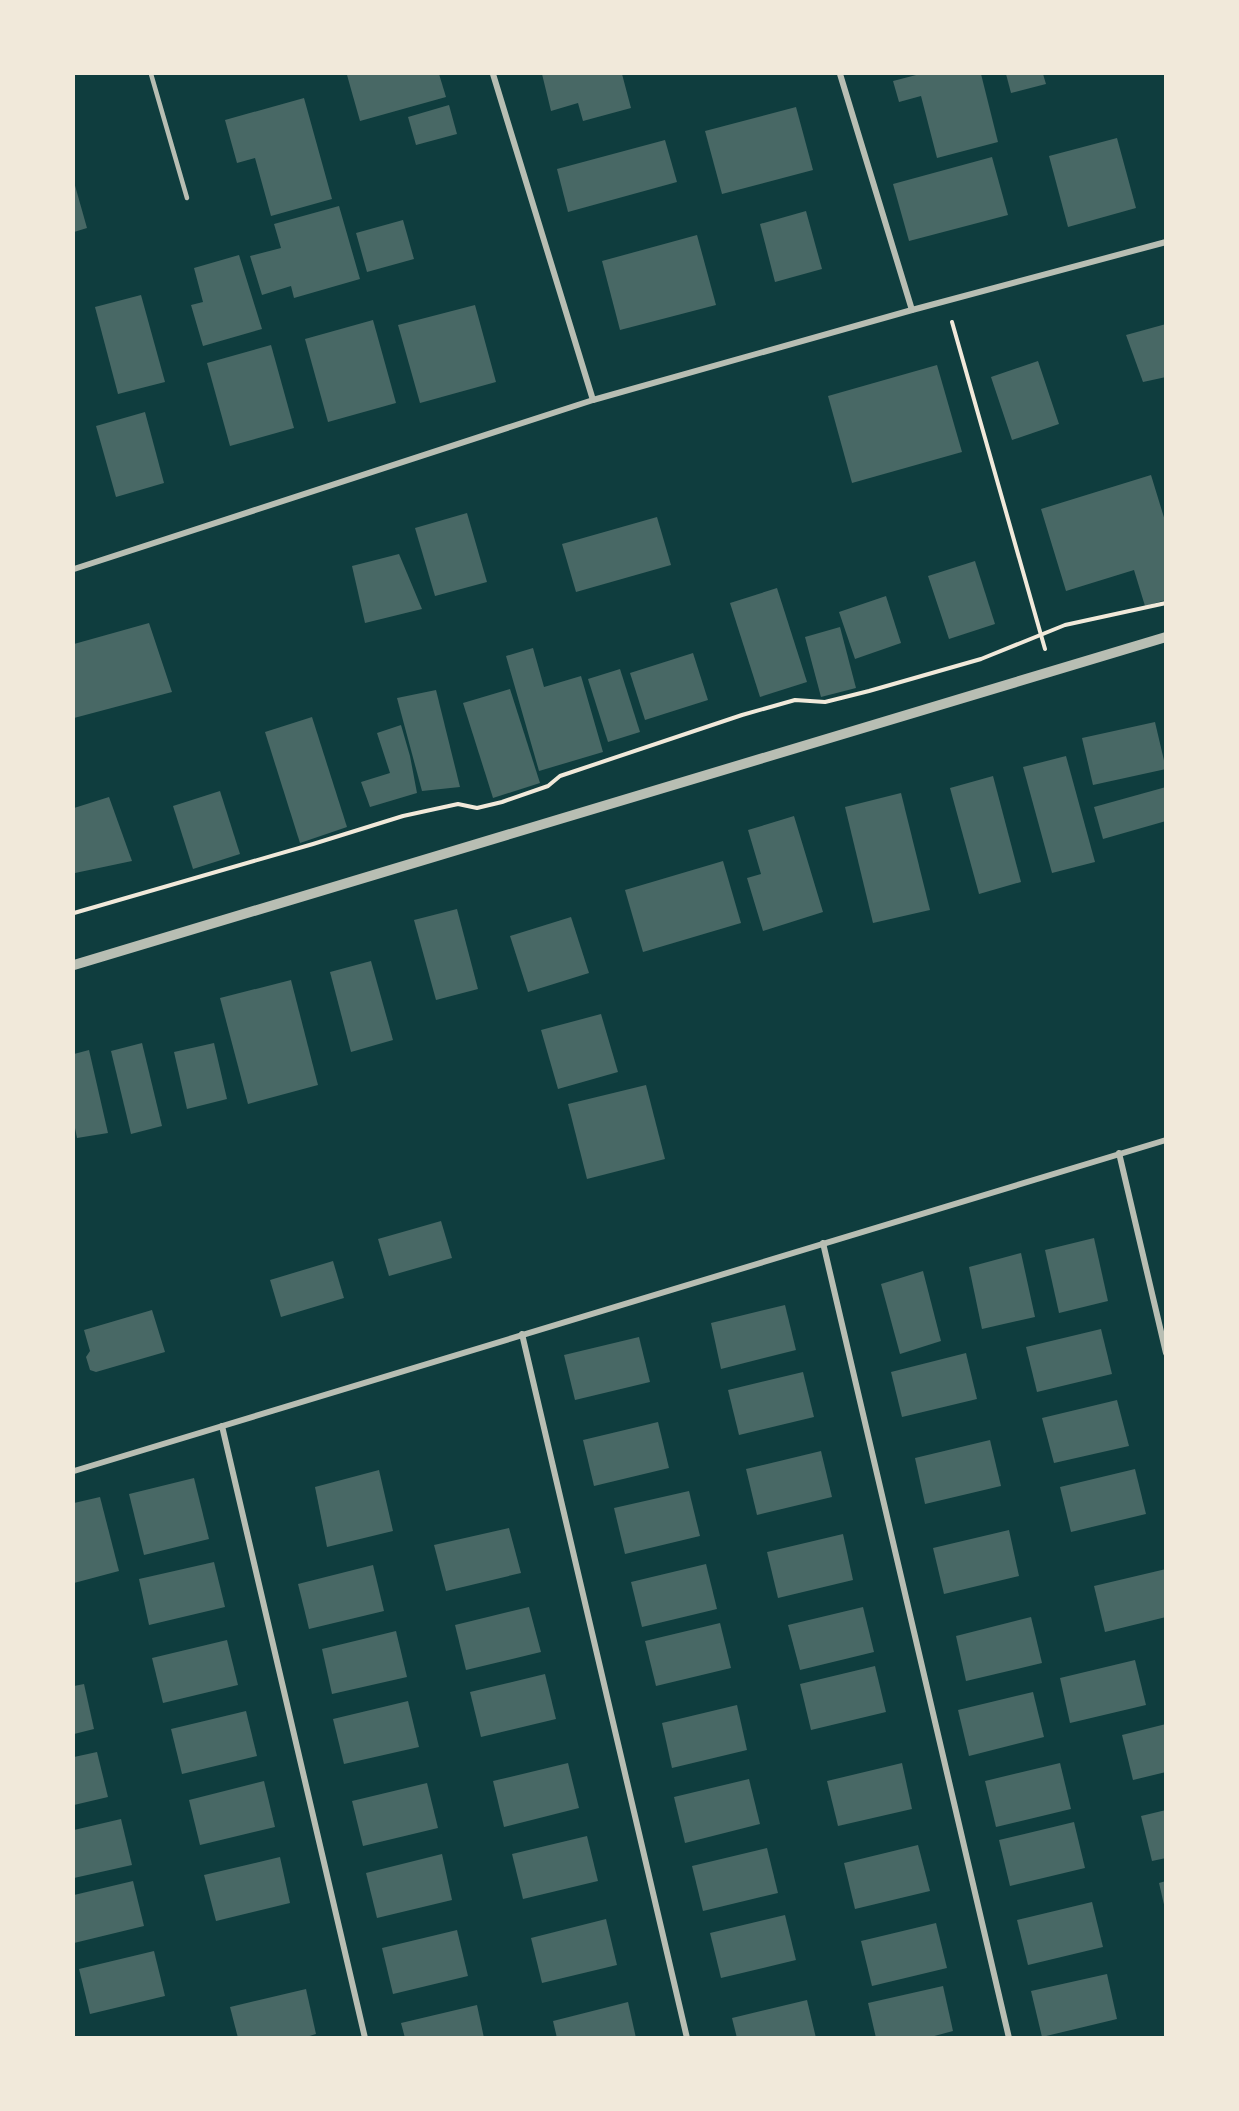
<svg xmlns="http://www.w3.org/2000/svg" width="1239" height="2111" font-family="'Open Sans',sans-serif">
  <rect width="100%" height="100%" fill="#0f3d3e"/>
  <g fill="#486865">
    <polygon points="352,74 439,74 446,97 360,121 347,75"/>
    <polygon points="542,74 622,74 631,108 583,121 578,103 551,111"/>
    <polygon points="920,74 981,74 998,142 937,158 921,96 899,102 893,81"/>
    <polygon points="1006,74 1043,74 1046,84 1011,93"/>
    <polygon points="304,98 332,199 271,216 255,158 237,163 225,120"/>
    <polygon points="449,105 457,134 416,145 408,117"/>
    <polygon points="796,107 813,170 722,194 705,131"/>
    <polygon points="1117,138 1136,208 1068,227 1049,156"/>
    <polygon points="665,140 677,182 568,212 557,169"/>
    <polygon points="992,157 1008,215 909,241 893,184"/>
    <polygon points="74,182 87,228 74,232"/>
    <polygon points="339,206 360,279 294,298 291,286 262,295 250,256 281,248 274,224"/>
    <polygon points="806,211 822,269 775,282 760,224"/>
    <polygon points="403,220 414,259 367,272 356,233"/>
    <polygon points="697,235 716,305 620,330 602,261"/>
    <polygon points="239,255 262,329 203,346 191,305 203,302 194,268"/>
    <polygon points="141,295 165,382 118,394 95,307"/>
    <polygon points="475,305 496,382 420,403 398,325"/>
    <polygon points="373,320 396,403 328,422 305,339"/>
    <polygon points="1166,324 1166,377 1143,382 1126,335"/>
    <polygon points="271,345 294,428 230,446 207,363"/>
    <polygon points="1038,361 1059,424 1012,440 991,377"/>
    <polygon points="937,365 962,452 852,483 828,396"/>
    <polygon points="145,412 164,483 116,497 96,426"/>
    <polygon points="1151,475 1166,524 1166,600 1145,606 1134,570 1066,591 1041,509"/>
    <polygon points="467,513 487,582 435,596 415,528"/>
    <polygon points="657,517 671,565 576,592 562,544"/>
    <polygon points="399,554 422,609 365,623 352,566"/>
    <polygon points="975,561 995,624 949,639 928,576"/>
    <polygon points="777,588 807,682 760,697 730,603"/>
    <polygon points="886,596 901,643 855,659 839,612"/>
    <polygon points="149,623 172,692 74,718 74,644"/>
    <polygon points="840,627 856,688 821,697 805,637"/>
    <polygon points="533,648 544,687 581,676 603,752 539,771 506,656"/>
    <polygon points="693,653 708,700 645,720 630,673"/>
    <polygon points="620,669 640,732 608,742 588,679"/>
    <polygon points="510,689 540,783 493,798 463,703"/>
    <polygon points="436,690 460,787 422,791 397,698"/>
    <polygon points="312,717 347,827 300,843 265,732"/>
    <polygon points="1155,722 1166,769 1093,785 1082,738"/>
    <polygon points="401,725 410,756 417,793 370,807 361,782 390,773 377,733"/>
    <polygon points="1066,756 1095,862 1052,873 1023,767"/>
    <polygon points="993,776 1021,882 979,894 950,788"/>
    <polygon points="1166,787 1166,821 1103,839 1094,807"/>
    <polygon points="220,791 240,854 193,869 173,806"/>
    <polygon points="901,793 930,910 873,923 845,807"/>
    <polygon points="109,797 132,861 75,873 74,808"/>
    <polygon points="794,816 823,912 763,931 747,878 761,874 748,830"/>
    <polygon points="723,861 741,923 643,952 625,890"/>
    <polygon points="457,909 478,989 436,1000 414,920"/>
    <polygon points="571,917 589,973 528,992 510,936"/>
    <polygon points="371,961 393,1040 351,1052 330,972"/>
    <polygon points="291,980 318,1085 248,1104 220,998"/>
    <polygon points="601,1014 618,1072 558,1089 541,1030"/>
    <polygon points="142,1043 162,1126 131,1134 111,1051"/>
    <polygon points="214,1043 227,1099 187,1109 174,1052"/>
    <polygon points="89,1050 108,1133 77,1138 74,1123 74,1054"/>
    <polygon points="646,1085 665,1159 587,1179 568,1104"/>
    <polygon points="441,1221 452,1258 389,1276 378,1239"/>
    <polygon points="1094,1238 1108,1301 1059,1313 1045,1250"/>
    <polygon points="1021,1253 1035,1317 982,1329 969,1267"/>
    <polygon points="333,1261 344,1298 281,1317 270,1280"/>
    <polygon points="923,1271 941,1341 900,1354 881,1284"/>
    <polygon points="785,1305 796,1350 721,1369 711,1323"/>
    <polygon points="152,1310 165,1352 96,1372 90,1370 86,1357 90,1351 84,1330"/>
    <polygon points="1101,1329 1112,1374 1037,1392 1026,1347"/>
    <polygon points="639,1337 650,1382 575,1400 564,1355"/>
    <polygon points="966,1353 977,1399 902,1417 891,1372"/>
    <polygon points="803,1372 814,1417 739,1435 728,1390"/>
    <polygon points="1117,1400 1129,1446 1054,1463 1042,1418"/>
    <polygon points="658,1422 669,1468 594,1486 583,1440"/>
    <polygon points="990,1440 1001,1486 925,1504 915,1458"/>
    <polygon points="821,1451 832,1497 757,1515 746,1469"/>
    <polygon points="1135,1469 1146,1514 1071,1532 1060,1487"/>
    <polygon points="379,1470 393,1531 327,1547 315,1487"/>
    <polygon points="194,1478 209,1539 144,1555 129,1494"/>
    <polygon points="689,1491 700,1536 625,1554 614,1508"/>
    <polygon points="100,1497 119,1571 74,1583 74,1503"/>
    <polygon points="509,1528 521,1573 446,1591 434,1545"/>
    <polygon points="1009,1530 1019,1576 944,1594 933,1548"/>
    <polygon points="843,1534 853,1580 778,1598 767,1552"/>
    <polygon points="214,1562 225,1607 149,1625 139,1579"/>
    <polygon points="706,1564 717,1609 642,1627 631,1582"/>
    <polygon points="373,1565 384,1611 309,1629 298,1584"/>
    <polygon points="1166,1569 1166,1617 1105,1632 1094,1586"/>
    <polygon points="529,1607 541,1652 466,1670 455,1625"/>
    <polygon points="863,1607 874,1652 800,1670 788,1625"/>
    <polygon points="1031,1617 1042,1663 966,1681 956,1636"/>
    <polygon points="720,1623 731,1668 656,1686 645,1641"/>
    <polygon points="396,1631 407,1677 332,1694 322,1649"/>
    <polygon points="227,1640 238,1685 163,1703 152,1658"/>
    <polygon points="1135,1660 1146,1705 1070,1723 1060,1678"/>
    <polygon points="875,1666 886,1712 811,1730 800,1684"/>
    <polygon points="545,1674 556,1719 481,1737 470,1692"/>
    <polygon points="84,1684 94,1729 74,1734 74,1686"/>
    <polygon points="1033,1692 1044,1737 969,1756 958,1710"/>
    <polygon points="408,1701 419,1747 344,1764 333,1719"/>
    <polygon points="737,1705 747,1750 672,1768 662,1723"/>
    <polygon points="246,1711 257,1756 182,1774 171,1729"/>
    <polygon points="1166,1724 1166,1772 1133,1780 1122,1735"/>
    <polygon points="97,1752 108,1797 74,1805 74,1757"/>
    <polygon points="568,1763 579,1808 504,1827 493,1781"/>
    <polygon points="902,1763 912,1809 838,1826 827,1781"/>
    <polygon points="1060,1763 1071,1809 996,1827 985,1781"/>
    <polygon points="749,1779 760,1824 685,1843 674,1797"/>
    <polygon points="264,1781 275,1827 200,1845 189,1800"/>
    <polygon points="427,1783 438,1828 363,1846 352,1801"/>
    <polygon points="1166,1810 1166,1858 1152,1861 1141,1816"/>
    <polygon points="121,1819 132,1865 74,1878 74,1830"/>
    <polygon points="1074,1822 1085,1868 1010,1886 999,1840"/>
    <polygon points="587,1836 598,1881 523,1899 512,1854"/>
    <polygon points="918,1845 930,1891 855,1909 844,1863"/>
    <polygon points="767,1848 778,1893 703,1911 692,1866"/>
    <polygon points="442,1854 452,1900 377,1918 366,1873"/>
    <polygon points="280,1857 290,1903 216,1921 204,1875"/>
    <polygon points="133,1881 144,1926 74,1943 74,1895"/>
    <polygon points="1166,1881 1166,1909 1165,1909 1159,1883"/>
    <polygon points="1092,1902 1103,1947 1028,1965 1017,1920"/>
    <polygon points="785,1915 796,1960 721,1978 710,1933"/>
    <polygon points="606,1919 617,1965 542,1983 531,1938"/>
    <polygon points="936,1923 947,1968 872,1986 861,1941"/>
    <polygon points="457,1930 468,1976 393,1994 382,1948"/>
    <polygon points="154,1951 165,1996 90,2014 79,1969"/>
    <polygon points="1107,1974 1117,2019 1042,2037 1031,1991"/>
    <polygon points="943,1986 953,2031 927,2038 876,2038 868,2003"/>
    <polygon points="306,1989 316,2034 303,2038 238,2038 230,2007"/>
    <polygon points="807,2000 816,2038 737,2038 732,2018"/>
    <polygon points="628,2002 636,2038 557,2038 553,2021"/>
    <polygon points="477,2005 484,2038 405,2038 401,2023"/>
  </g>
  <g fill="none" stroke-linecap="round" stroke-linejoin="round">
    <g stroke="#f1e9da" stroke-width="4">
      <polyline points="952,322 1045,649"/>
      <polyline points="74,913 313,844 403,816 458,804 477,808 502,802 548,786 560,776 742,715 795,700 825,702 869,691 981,659 1065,625 1166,603"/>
    </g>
    <polyline stroke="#b8beb3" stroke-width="4.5" points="151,74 187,198"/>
    <g stroke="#b8beb3" stroke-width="6">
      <polyline points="493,74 593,400"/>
      <polyline points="840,74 912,310"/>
      <polyline points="74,569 593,400 912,310 1166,242"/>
      <polyline points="1119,1153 1166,1353"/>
      <polyline points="823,1243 1009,2038"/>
      <polyline points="522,1334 687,2038"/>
      <polyline points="222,1426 365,2038"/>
      <polyline points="74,1471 1166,1140"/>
    </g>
    <polyline stroke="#b8beb3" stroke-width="10" points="74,965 1166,637"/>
  </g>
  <rect width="1239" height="2111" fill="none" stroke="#f1e9da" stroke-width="150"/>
</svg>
